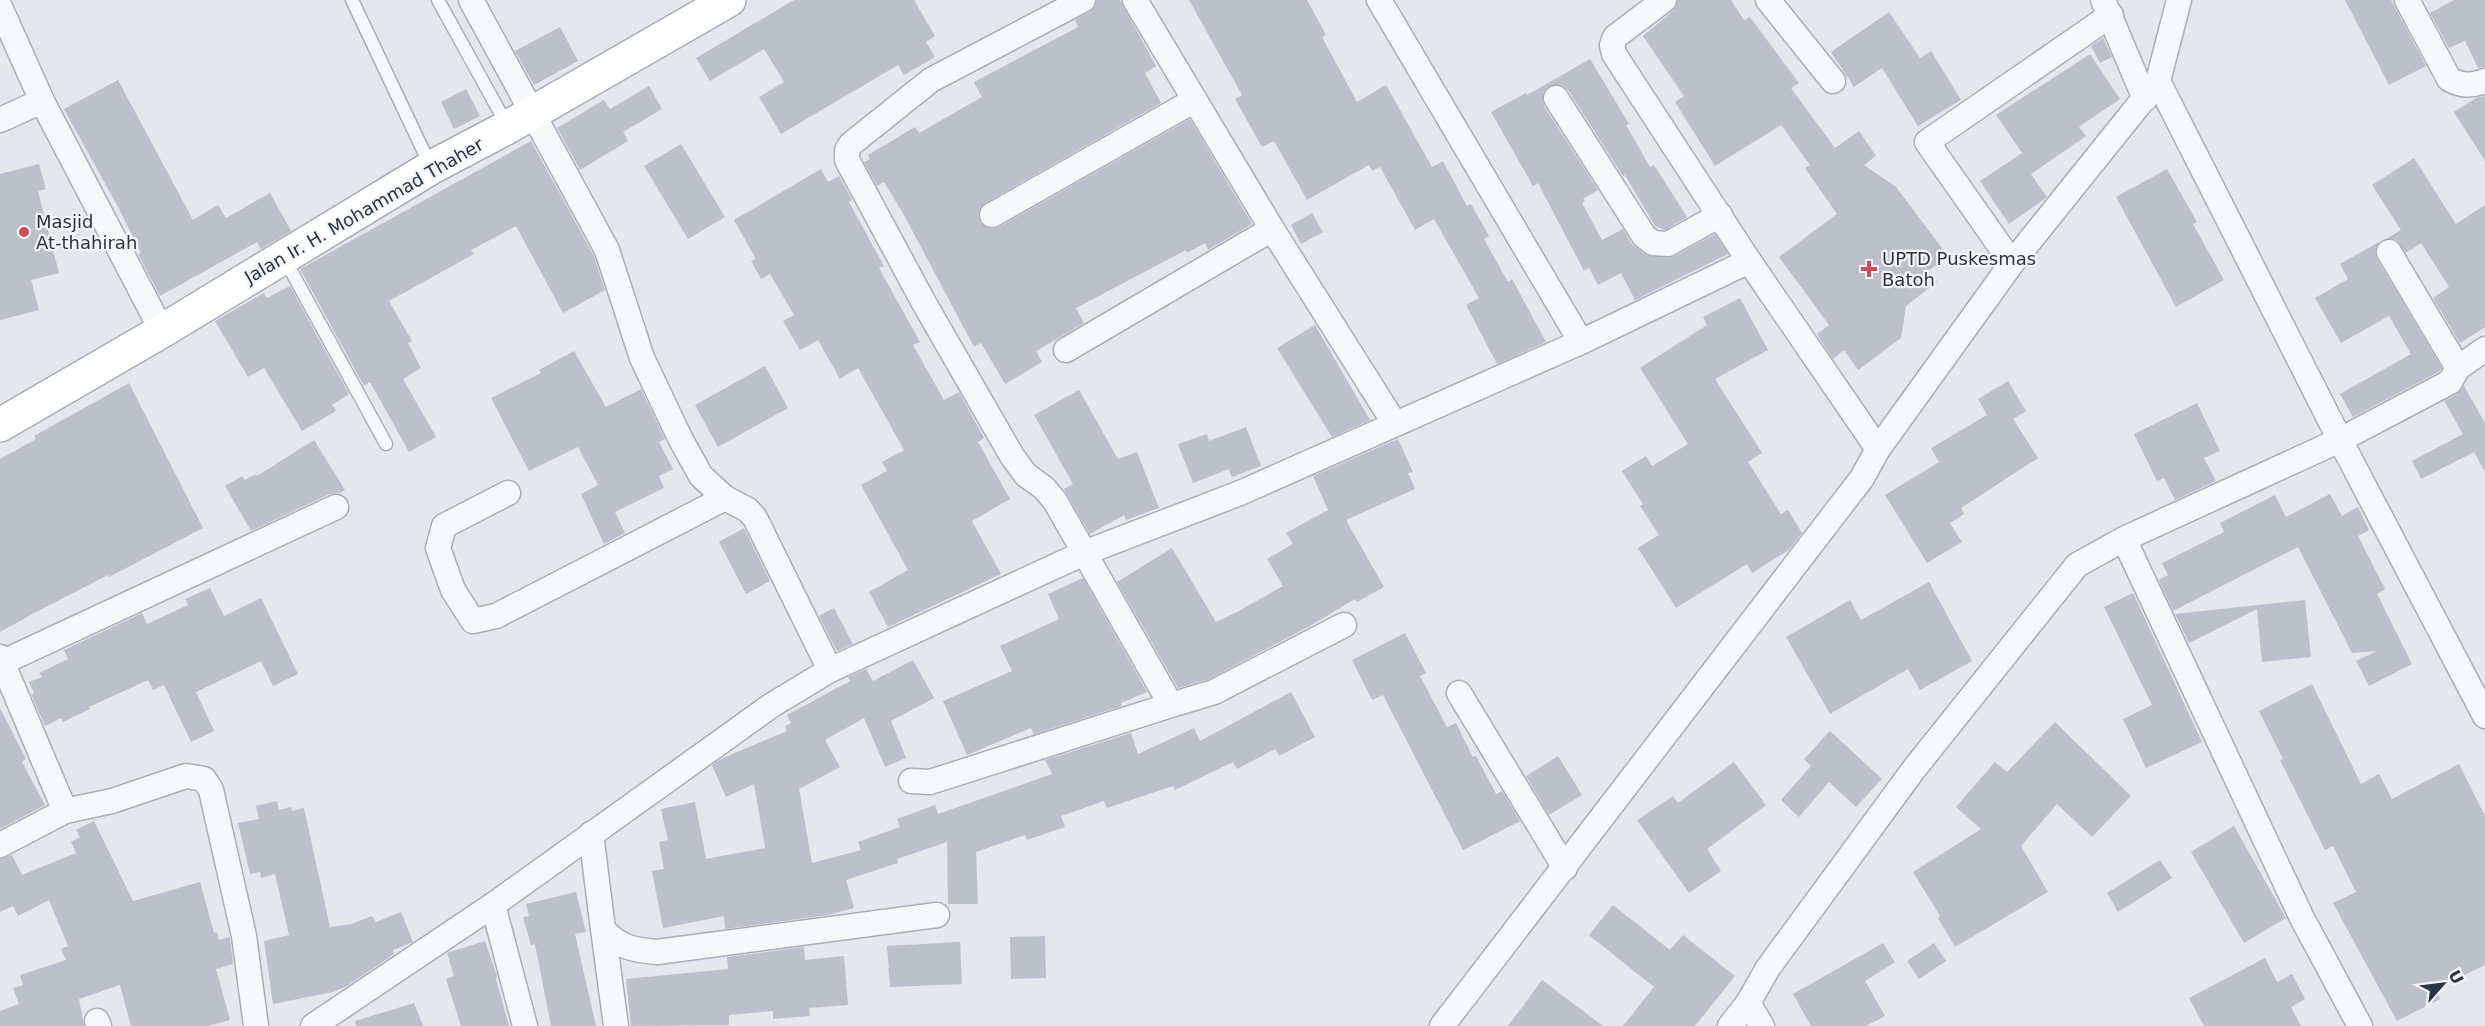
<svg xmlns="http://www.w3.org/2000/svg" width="2485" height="1026" font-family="'DejaVu Sans',sans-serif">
  <rect width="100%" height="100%" fill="#e4e7ec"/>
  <g fill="#bbc0ca">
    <polygon points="794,0 914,0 935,36 926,42 935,57 904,75 898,65 781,134 759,97 784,82 764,49 710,81 696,58"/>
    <polygon points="1097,0 1120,0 1156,66 1145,73 1161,103 985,203 978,214 980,222 991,229 999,227 1190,119 1252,224 1208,250 1205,243 1187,253 1186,250 1076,308 1084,323 1036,351 1042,362 1005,384 981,343 974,347 904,215 884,182 877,186 864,162 870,159 868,155 915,127 919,133 982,97 974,82 1078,27 1075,20 1090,12 1095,7"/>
    <polygon points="1189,0 1307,0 1326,35 1322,37 1357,102 1386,85 1432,167 1443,161 1467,206 1471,204 1489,236 1484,239 1508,282 1512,279 1546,342 1497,364 1466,305 1479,298 1434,219 1415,230 1380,167 1372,171 1369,165 1307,200 1274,141 1262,147 1235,99 1242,95"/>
    <polygon points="1678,0 1731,0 1744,20 1750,17 1799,83 1791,88 1835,148 1859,131 1876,156 1864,165 1896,187 1948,256 1928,271 1937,282 1906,306 1901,338 1858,370 1844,350 1833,359 1817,334 1829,325 1779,257 1837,214 1805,168 1810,165 1781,125 1715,166 1675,102 1684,96 1643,36 1673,11"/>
    <polygon points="2345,0 2391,0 2426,66 2389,85"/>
    <polygon points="2454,0 2485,0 2485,67 2478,68 2465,41 2449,48 2430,13"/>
    <polygon points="1889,12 1920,58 1931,51 1961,100 1918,126 1882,68 1854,87 1831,52"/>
    <polygon points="560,27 578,61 534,85 515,51"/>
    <polygon points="2103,38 2112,57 2100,63 2091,46"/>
    <polygon points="2090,54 2120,99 2079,127 2086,136 2031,174 2047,197 2009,224 1980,181 2022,153 1996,115"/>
    <polygon points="1590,59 1629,124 1626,125 1650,167 1654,165 1687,217 1665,230 1655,226 1625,175 1623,176 1568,90 1562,85 1549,86 1543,92 1544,106 1598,190 1583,199 1585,201 1582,203 1602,240 1623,229 1632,244 1644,254 1667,258 1675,256 1715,234 1728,254 1635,300 1621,273 1598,285 1589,268 1584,271 1538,183 1533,186 1491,112 1526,93 1527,95"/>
    <polygon points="118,80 193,220 218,205 226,218 270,193 291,231 261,249 257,242 160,296 138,254 141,253 119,209 64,109"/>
    <polygon points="649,86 662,109 623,132 628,141 580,170 557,128 604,100 610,109"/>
    <polygon points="466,89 480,116 454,129 441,102"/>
    <polygon points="2485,96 2485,161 2454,112 2476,98"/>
    <polygon points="531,141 594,256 605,290 563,313 516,226 471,250 474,254 389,301 412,341 408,343 421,368 403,379 436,437 409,452 370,382 364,386 300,269"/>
    <polygon points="681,144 725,217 688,239 644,166"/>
    <polygon points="2414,158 2456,224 2485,205 2485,327 2460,343 2433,298 2449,287 2421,243 2406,253 2396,240 2386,239 2401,230 2372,185"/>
    <polygon points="39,164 46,189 38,191 59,273 31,280 39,310 0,320 0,174"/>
    <polygon points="821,169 828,182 839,176 852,200 849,202 884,266 879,268 920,342 913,345 944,400 959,392 984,438 978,442 1010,499 972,521 1001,574 888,627 869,592 908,570 861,485 887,471 882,462 904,450 858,368 840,379 818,340 800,350 783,321 794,315 770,274 761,279 751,261 756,259 734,220"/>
    <polygon points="2167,169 2197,222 2193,224 2224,280 2176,307 2116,197"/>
    <polygon points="1312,213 1323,232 1301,244 1291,225"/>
    <polygon points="2379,242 2375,252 2377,259 2442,368 2440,371 2353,417 2340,394 2411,354 2389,316 2341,343 2315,298 2348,279 2340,264"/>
    <polygon points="290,286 349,394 332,405 336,411 302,431 264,368 248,377 215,321 264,293 267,298"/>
    <polygon points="1740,298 1768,350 1715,379 1762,453 1748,462 1781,514 1788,510 1802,533 1789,550 1752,573 1747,564 1676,608 1638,548 1659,535 1640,506 1643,504 1622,471 1646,456 1652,466 1688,444 1640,368 1707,325 1703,317"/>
    <polygon points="1315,325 1370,420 1332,437 1277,348"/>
    <polygon points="574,351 606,407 641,389 665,439 659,442 673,469 659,476 664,488 615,512 625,533 604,544 581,494 598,485 578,447 529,471 491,398 541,373 539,370"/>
    <polygon points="765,366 788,408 718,447 695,405"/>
    <polygon points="2008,381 2026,411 2013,419 2038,458 1961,508 1964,514 1950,523 1962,542 1927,563 1885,495 1939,462 1931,448 1987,415 1978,399"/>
    <polygon points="129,383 203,528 109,577 108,575 38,611 0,632 0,459 36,439 34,436"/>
    <polygon points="2464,386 2485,423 2485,472 2474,452 2421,479 2412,461 2463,434 2444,401 2457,394"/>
    <polygon points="1079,390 1118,459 1137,452 1159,508 1126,520 1124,515 1090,534 1064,489 1073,484 1034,415"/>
    <polygon points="2197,403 2220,451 2204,458 2216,481 2175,500 2164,478 2157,481 2134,434"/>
    <polygon points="1246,427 1261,466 1232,477 1229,469 1193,483 1178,444 1207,434 1209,441"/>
    <polygon points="1398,439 1413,472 1408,473 1415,489 1346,520 1384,587 1357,602 1355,599 1310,626 1209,679 1178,688 1117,582 1172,548 1216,622 1235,613 1283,586 1267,559 1293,544 1286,533 1328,510 1313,476"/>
    <polygon points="314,440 345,490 339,493 330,494 251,531 225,486 242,476 245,480 256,474 257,476"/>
    <polygon points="2330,494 2342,516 2358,507 2369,530 2358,536 2385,589 2377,594 2412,664 2369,686 2356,661 2377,651 2352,653 2298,547 2173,611 2159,580 2168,575 2162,563 2224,532 2220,523 2275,495 2286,517"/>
    <polygon points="744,528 770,581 746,594 719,542"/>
    <polygon points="1083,578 1147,692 1121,703 1122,706 1034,734 1031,728 967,755 943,701 1012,671 1000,646 1059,619 1048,594"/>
    <polygon points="1929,582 1972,661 1920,690 1908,669 1830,714 1786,637 1850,600 1861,620"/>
    <polygon points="210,588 224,616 261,598 298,674 273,686 261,661 196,692 214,731 191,742 164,685 153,690 148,680 89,707 90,709 63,722 61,718 45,726 31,694 34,693 29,682 42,677 39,673 68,659 64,650 142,613 147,624 188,605 185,599"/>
    <polygon points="2133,593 2202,742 2146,768 2123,719 2152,705 2104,607"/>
    <polygon points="2305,600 2311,657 2262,662 2257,609 2189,643 2175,614"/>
    <polygon points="834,608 853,644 837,651 819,616"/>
    <polygon points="1405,633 1426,673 1420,676 1447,727 1456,723 1473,757 1476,756 1496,794 1502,791 1520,821 1463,850 1383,695 1372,700 1352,660"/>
    <polygon points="913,660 934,698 891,721 906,758 885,767 864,718 825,740 840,767 799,789 812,863 861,850 858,842 900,827 897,819 935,805 938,814 1052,774 1045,760 1131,733 1138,754 1194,728 1200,741 1291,692 1315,737 1279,756 1275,749 1237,769 1233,762 1175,790 1173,786 1107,808 1104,801 1061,816 1065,827 1027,840 1025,835 976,852 978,904 948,904 947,842 897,859 898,863 846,880 854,908 828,915 725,929 724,916 663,928 652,871 664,869 659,842 668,840 661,809 695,802 706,859 765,848 754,784 726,797 712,765 723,758 787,731 785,726 791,723 787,715 850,681 848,677 866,669 873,681"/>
    <polygon points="2312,684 2361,784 2379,774 2392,799 2459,764 2485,816 2485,965 2436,989 2440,999 2397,1021 2333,903 2356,892 2333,846 2325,850 2280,760 2283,759 2259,711"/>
    <polygon points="0,708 26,759 22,762 45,805 0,829"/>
    <polygon points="2055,722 2131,796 2092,837 2057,804 2021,846 2048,892 1955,947 1938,918 1940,916 1913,872 1981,829 1956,807 1995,762 2007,772"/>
    <polygon points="1830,731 1882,779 1856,807 1829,782 1799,817 1781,800 1811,766 1804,759"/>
    <polygon points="1558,756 1582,795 1549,815 1526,776"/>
    <polygon points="1734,762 1766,805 1707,849 1721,871 1689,893 1637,820 1673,796 1678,803"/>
    <polygon points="277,801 279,810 291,807 292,811 304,808 330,927 351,924 372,916 376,922 401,912 413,942 393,950 394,954 347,986 333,992 273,1004 264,941 289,935 275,874 261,878 260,872 250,874 238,823 259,819 256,806"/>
    <polygon points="94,821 133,901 200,882 214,933 217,932 219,940 230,937 230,939 233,964 216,969 230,1020 208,1026 131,1026 120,985 79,999 84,1026 0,1026 0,1011 19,1004 13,988 23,985 20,975 66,960 61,949 68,946 49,900 18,916 13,906 0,912 0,859 12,855 22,875 76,853 71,842 80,837 76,830"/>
    <polygon points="2234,826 2286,918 2244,943 2191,852"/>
    <polygon points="2160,860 2172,878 2118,912 2107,893"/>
    <polygon points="576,892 586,932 575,934 596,1026 551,1026 535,944 531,945 523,917 529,916 526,904"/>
    <polygon points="1613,905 1670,950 1683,935 1735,976 1695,1026 1623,1026 1654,987 1589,935"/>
    <polygon points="1045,936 1046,978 1011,979 1010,937"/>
    <polygon points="485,941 497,976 496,979 509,1026 461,1026 446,979 454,976 447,953"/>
    <polygon points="960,942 962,984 890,987 887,946"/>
    <polygon points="1883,943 1895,962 1865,981 1885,1016 1866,1026 1811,1026 1793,994"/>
    <polygon points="1934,943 1946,961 1919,979 1907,961"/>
    <polygon points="804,947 805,960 844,956 848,1005 809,1008 810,1016 773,1019 773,1011 729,1015 729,1025 631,1026 626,979 728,969 727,957"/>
    <polygon points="2265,958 2277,982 2292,974 2305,999 2291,1007 2301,1026 2204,1026 2189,998"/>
    <polygon points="1542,980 1603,1026 1508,1026"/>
    <polygon points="414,1003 423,1026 356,1026 355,1021"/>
  </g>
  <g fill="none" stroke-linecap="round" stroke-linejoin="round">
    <g stroke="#a9aeb7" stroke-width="15">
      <g id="service">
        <polyline points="352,0 431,167"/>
        <polyline points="438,0 507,125"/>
        <polyline points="284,258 386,444"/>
      </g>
    </g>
    <g stroke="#a9aeb7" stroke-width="27">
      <g id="minor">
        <polyline points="471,0 607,250 642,358 680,438 701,476 725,498 748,510 755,518 830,670"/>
        <polyline points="1135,0 1272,229 1395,424"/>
        <polyline points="1379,0 1581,342"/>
        <polyline points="1664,0 1615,37 1612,45 1614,54 1749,261 1878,449"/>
        <polyline points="1768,0 1833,81"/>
        <polyline points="2103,0 2145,99"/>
        <path d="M2407,0L2449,79C2461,86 2471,86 2485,81"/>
        <polyline points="0,7 42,101 162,331"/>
        <polyline points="2158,81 2340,440 2485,716"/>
        <polyline points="1556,98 1644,236 1653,243 1668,244 1720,215"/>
        <polyline points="0,120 42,101"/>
        <polyline points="992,215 1195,100"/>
        <polyline points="2389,252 2458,368"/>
        <polyline points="2012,263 1927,142 2111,15"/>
        <polyline points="1066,350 1272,229"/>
        <polyline points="508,493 444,526 438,548 453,590 473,621 496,616 725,498"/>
        <polyline points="2124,539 2302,918 2360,1026"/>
        <polyline points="0,657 65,811 112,801 186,776 204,779 211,790 244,936 256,1026"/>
        <polyline points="3,662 336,507"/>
        <polyline points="1459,693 1565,868"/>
        <polyline points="1171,705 1214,692 1344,625"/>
        <polyline points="911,781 930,782 1171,705 1055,501 1044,488 1026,475 1012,456 924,303 847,160 847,150 851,144 931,80 1083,0"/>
        <path d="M591,834L603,929C619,948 634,950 657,952L937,915"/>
        <polyline points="0,845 65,811"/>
        <polyline points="493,905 525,1026"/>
        <polyline points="603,929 616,1026"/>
        <polyline points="97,1021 99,1026"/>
        <polyline points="313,1026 493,905 772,705 830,670 1084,553 1240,493 1581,342 1749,261"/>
        <polyline points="1442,1026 1862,478 1878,449 2012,263 2158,81 2179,0"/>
        <polyline points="1730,1026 1748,1003"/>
        <polyline points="1762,1026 1748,1003 1768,968 1914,769 2077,565 2124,539 2340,440 2450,382 2458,368 2485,349"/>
      </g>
    </g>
    <g stroke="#a9aeb7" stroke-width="36">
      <polyline id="secondary" points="0,425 162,331 432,167 508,127 729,0"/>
    </g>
    <use href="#service" stroke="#f7f8fa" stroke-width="12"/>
    <use href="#minor" stroke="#f7f8fa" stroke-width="24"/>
    <use href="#secondary" stroke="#fff" stroke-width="33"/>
  </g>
  <g fill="#d1495b" stroke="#f4f6f9" stroke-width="2">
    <circle cx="24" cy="232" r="6"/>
    <path d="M1866 260h6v6h6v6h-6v6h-6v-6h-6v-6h6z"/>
  </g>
  <g text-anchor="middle" stroke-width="4.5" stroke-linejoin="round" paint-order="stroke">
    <g font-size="18" fill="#2b3445" stroke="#f4f6f9">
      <text transform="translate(364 211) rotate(-30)" y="6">Jalan Ir. H. Mohammad Thaher</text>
    </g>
    <g font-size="18" fill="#2b3445" stroke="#f4f6f9" text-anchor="start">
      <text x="36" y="228">Masjid<tspan x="36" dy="21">At-thahirah</tspan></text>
      <text x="1882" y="265">UPTD Puskesmas<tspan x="1882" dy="21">Batoh</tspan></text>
    </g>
  </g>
  <g transform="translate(2443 984) rotate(62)" stroke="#f4f6f9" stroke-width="4.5" paint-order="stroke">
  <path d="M0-4.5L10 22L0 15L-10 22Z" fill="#2b3445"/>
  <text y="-9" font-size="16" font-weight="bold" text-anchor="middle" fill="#2b3445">U</text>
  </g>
</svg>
